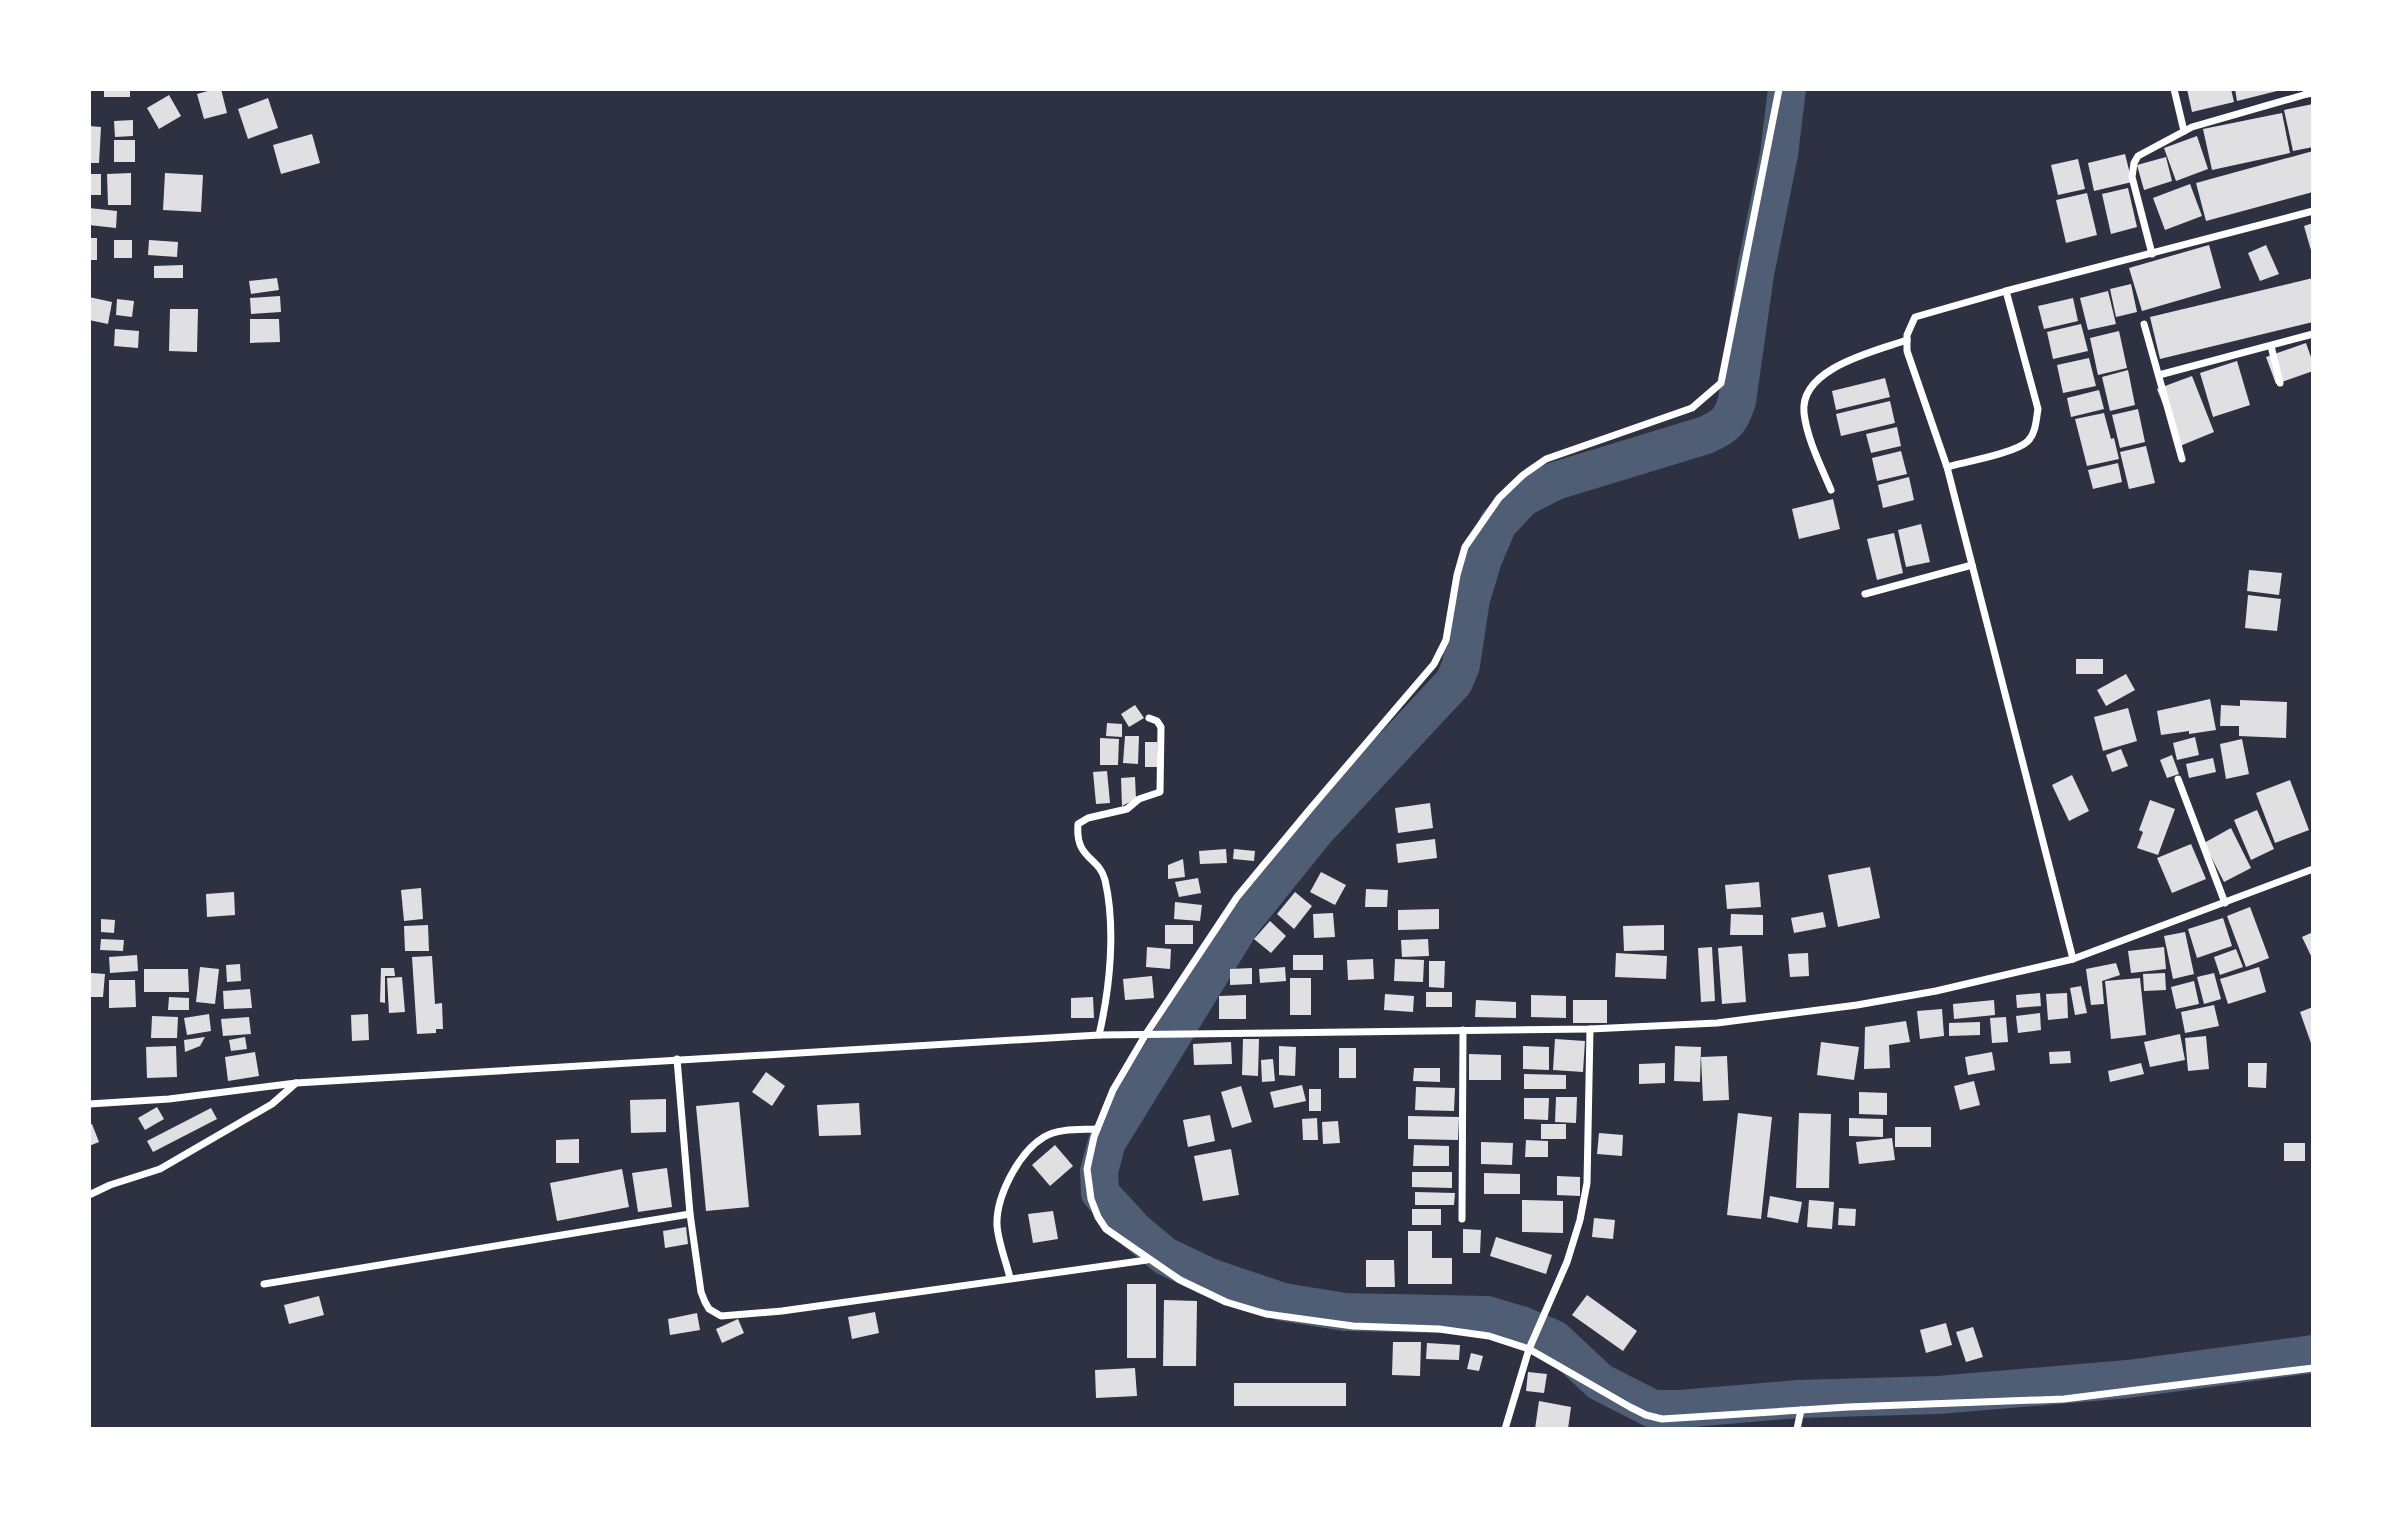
<svg xmlns="http://www.w3.org/2000/svg" width="2402" height="1518" font-family="'PT Sans',sans-serif">
  <rect width="100%" height="100%" fill="#2d3142"/>
  <g fill="none" stroke-linecap="round" stroke-linejoin="round">
    <path stroke="#4f5d75" stroke-width="38" d="M1787,89L1779,154L1755,274L1737,401C1730,423 1726,425 1706,435L1555,481L1522,498L1498,524L1483,559L1471,599L1461,665L1454,682L1316,830L1242,922L1107,1142L1099,1171L1100,1193L1135,1231L1165,1256L1209,1277L1283,1302L1345,1312L1487,1315L1521,1325L1554,1339L1600,1382L1653,1409H1680L1798,1399L1938,1395L2128,1379L2313,1354"/>
  </g>
  <g fill="#e0e0e3">
    <rect x="104" y="89" width="26" height="8"/>
    <polygon points="215,89 221,89 227,113 204,119 197,94"/>
    <polygon points="2187,89 2231,89 2234,102 2192,112"/>
    <polygon points="2235,89 2281,89 2281,90 2237,101"/>
    <polygon points="169,95 181,116 159,129 147,108"/>
    <polygon points="268,98 278,128 248,139 238,109"/>
    <polygon points="2313,104 2313,147 2293,151 2284,110"/>
    <polygon points="2282,113 2290,153 2212,170 2203,129"/>
    <polygon points="133,120 133,136 115,137 114,121"/>
    <polygon points="89,126 101,127 99,163 89,163"/>
    <polygon points="312,134 320,163 281,174 273,145"/>
    <polygon points="2197,136 2208,169 2176,181 2164,148"/>
    <rect x="114" y="140" width="21" height="22"/>
    <polygon points="2313,151 2313,192 2206,221 2196,183"/>
    <polygon points="2125,154 2132,182 2094,191 2088,163"/>
    <polygon points="2166,157 2172,181 2144,190 2137,165"/>
    <polygon points="2078,159 2085,189 2058,195 2051,165"/>
    <polygon points="131,173 131,205 108,205 107,174"/>
    <polygon points="165,173 203,175 201,212 163,210"/>
    <rect x="89" y="174" width="12" height="21"/>
    <polygon points="2190,184 2202,216 2165,230 2153,198"/>
    <polygon points="2128,188 2137,227 2111,234 2102,194"/>
    <polygon points="2087,193 2097,235 2066,243 2056,200"/>
    <polygon points="89,208 117,211 116,228 89,225"/>
    <polygon points="2313,223 2313,254 2312,254 2304,226"/>
    <rect x="89" y="238" width="8" height="22"/>
    <rect x="114" y="240" width="18" height="18"/>
    <polygon points="149,240 178,242 177,257 148,255"/>
    <polygon points="2209,245 2221,288 2142,311 2129,268"/>
    <polygon points="2266,245 2279,274 2260,281 2248,253"/>
    <polygon points="183,265 183,278 154,278 154,266"/>
    <polygon points="277,278 279,290 251,294 249,281"/>
    <polygon points="2313,278 2313,322 2160,359 2150,317"/>
    <polygon points="2131,284 2137,312 2116,317 2110,289"/>
    <polygon points="2108,291 2116,324 2088,330 2080,298"/>
    <polygon points="280,296 281,312 251,314 250,298"/>
    <polygon points="89,297 112,302 108,324 89,320"/>
    <polygon points="2073,298 2078,321 2044,329 2038,306"/>
    <polygon points="117,299 134,301 132,317 116,315"/>
    <polygon points="170,309 198,309 197,352 169,351"/>
    <polygon points="250,319 279,319 280,342 250,343"/>
    <polygon points="2081,324 2088,351 2053,359 2047,332"/>
    <polygon points="115,329 139,331 138,348 114,346"/>
    <polygon points="2119,331 2127,368 2098,375 2090,338"/>
    <polygon points="2306,343 2313,363 2313,371 2276,384 2266,357"/>
    <polygon points="2089,358 2096,386 2063,393 2057,365"/>
    <polygon points="2237,361 2250,405 2213,417 2200,373"/>
    <polygon points="2128,370 2135,405 2110,411 2102,377"/>
    <polygon points="2192,376 2214,432 2180,446 2157,389"/>
    <polygon points="1885,378 1890,397 1836,410 1832,391"/>
    <polygon points="2099,390 2104,409 2071,417 2067,398"/>
    <polygon points="1890,401 1895,423 1841,436 1836,414"/>
    <polygon points="2138,409 2145,442 2120,448 2112,415"/>
    <polygon points="2104,413 2111,439 2114,438 2119,459 2087,466 2075,419"/>
    <polygon points="1897,427 1901,446 1871,453 1866,434"/>
    <polygon points="2146,446 2155,483 2129,489 2120,452"/>
    <polygon points="1901,451 1907,474 1877,481 1872,458"/>
    <polygon points="2118,463 2122,482 2093,489 2088,470"/>
    <polygon points="1909,477 1914,500 1883,508 1878,485"/>
    <polygon points="1833,499 1840,529 1799,539 1792,509"/>
    <polygon points="1921,524 1930,562 1906,567 1898,530"/>
    <polygon points="1894,533 1903,573 1877,580 1867,539"/>
    <polygon points="2249,570 2282,573 2279,595 2247,591"/>
    <polygon points="2248,595 2281,599 2277,631 2245,628"/>
    <rect x="2076" y="659" width="27" height="15"/>
    <polygon points="2126,674 2135,690 2106,706 2097,690"/>
    <polygon points="2210,699 2216,730 2189,734 2189,731 2161,735 2157,711"/>
    <polygon points="2240,700 2287,702 2286,738 2239,736 2239,726 2220,726 2221,705 2240,706"/>
    <polygon points="1135,705 1144,718 1129,727 1121,714"/>
    <polygon points="2128,708 2137,741 2103,751 2094,717"/>
    <polygon points="1107,723 1122,724 1122,737 1106,736"/>
    <polygon points="1125,736 1139,736 1138,764 1123,763"/>
    <polygon points="2195,737 2199,755 2177,760 2173,743"/>
    <polygon points="1100,738 1119,739 1118,765 1100,765"/>
    <polygon points="2242,739 2249,774 2226,779 2220,744"/>
    <rect x="1145" y="742" width="12" height="25"/>
    <polygon points="2121,749 2128,766 2112,772 2106,755"/>
    <polygon points="2172,755 2179,774 2167,778 2160,760"/>
    <polygon points="2213,758 2216,772 2189,778 2186,764"/>
    <polygon points="1107,771 1110,803 1096,804 1093,772"/>
    <polygon points="2072,775 2089,811 2069,821 2052,785"/>
    <polygon points="1135,777 1136,799 1122,806 1121,778"/>
    <polygon points="2290,780 2309,830 2275,843 2256,793"/>
    <polygon points="2150,800 2175,809 2158,855 2137,848 2143,832 2139,830"/>
    <polygon points="1430,803 1433,828 1398,833 1395,808"/>
    <polygon points="2257,810 2274,849 2251,860 2234,820"/>
    <polygon points="2231,828 2251,868 2224,882 2204,843"/>
    <polygon points="1435,839 1437,858 1398,863 1396,844"/>
    <polygon points="2191,844 2206,879 2172,893 2157,858"/>
    <polygon points="1226,849 1227,863 1200,864 1199,851"/>
    <polygon points="1234,849 1255,851 1254,861 1233,859"/>
    <polygon points="1183,859 1185,877 1168,879 1168,865"/>
    <polygon points="1870,867 1880,918 1838,927 1828,875"/>
    <polygon points="1321,872 1346,885 1335,905 1310,892"/>
    <polygon points="1198,878 1201,893 1179,897 1175,882"/>
    <polygon points="1759,882 1761,907 1727,909 1725,885"/>
    <polygon points="421,888 423,919 404,921 401,890"/>
    <polygon points="1366,889 1388,890 1387,907 1365,907"/>
    <polygon points="234,892 235,915 207,917 206,894"/>
    <polygon points="1295,892 1312,906 1294,929 1277,914"/>
    <polygon points="1175,902 1202,905 1200,921 1174,919"/>
    <polygon points="2250,907 2269,958 2246,967 2227,916"/>
    <polygon points="1439,909 1439,929 1398,930 1398,910"/>
    <polygon points="1823,912 1826,927 1794,933 1791,918"/>
    <polygon points="1333,913 1335,937 1314,938 1313,914"/>
    <polygon points="1731,914 1763,915 1763,935 1730,935"/>
    <polygon points="2223,918 2232,946 2197,958 2188,929"/>
    <polygon points="101,919 115,920 114,933 101,932"/>
    <polygon points="1270,921 1286,936 1271,953 1254,939"/>
    <polygon points="428,925 429,951 405,951 404,926"/>
    <rect x="1165" y="925" width="28" height="19"/>
    <polygon points="1664,925 1664,950 1624,951 1623,926"/>
    <polygon points="2185,932 2194,974 2173,979 2164,936"/>
    <polygon points="2313,932 2313,960 2302,937"/>
    <polygon points="101,939 124,940 123,951 100,950"/>
    <polygon points="1428,939 1429,956 1402,957 1401,940"/>
    <polygon points="1742,946 1746,1002 1722,1004 1718,948"/>
    <polygon points="1147,947 1171,949 1170,969 1146,967"/>
    <polygon points="1712,947 1715,1001 1701,1002 1698,948"/>
    <polygon points="2164,947 2166,969 2131,973 2128,951"/>
    <polygon points="2236,949 2243,967 2220,975 2214,957"/>
    <polygon points="1616,953 1667,956 1666,979 1615,977"/>
    <polygon points="1808,953 1809,976 1790,977 1788,954"/>
    <polygon points="137,955 138,971 110,973 109,957"/>
    <rect x="1293" y="955" width="30" height="15"/>
    <polygon points="432,956 435,1004 442,1003 443,1029 436,1029 436,1033 417,1034 412,957"/>
    <polygon points="1373,959 1374,979 1348,980 1347,960"/>
    <polygon points="1395,959 1424,960 1423,982 1394,981"/>
    <polygon points="1429,961 1445,961 1444,988 1429,987"/>
    <polygon points="2116,963 2120,975 2102,981 2104,1004 2091,1005 2086,969"/>
    <polygon points="240,964 241,981 227,982 226,965"/>
    <polygon points="200,967 219,969 215,1004 196,1002"/>
    <polygon points="1285,967 1286,981 1260,983 1259,969"/>
    <polygon points="2259,967 2266,992 2228,1004 2220,979"/>
    <polygon points="381,968 394,968 395,976 385,976 385,1003 380,1002"/>
    <polygon points="1252,968 1252,984 1230,985 1230,969"/>
    <polygon points="144,969 188,969 189,992 144,992"/>
    <polygon points="91,973 105,974 103,997 90,997"/>
    <polygon points="2165,973 2166,990 2144,991 2143,974"/>
    <polygon points="2214,973 2221,999 2204,1004 2197,977"/>
    <polygon points="1152,976 1154,998 1125,1000 1123,979"/>
    <polygon points="402,977 405,1012 389,1013 387,978"/>
    <rect x="1290" y="978" width="21" height="37"/>
    <polygon points="2140,978 2146,1035 2111,1039 2105,981"/>
    <polygon points="109,980 135,980 136,1007 109,1008"/>
    <polygon points="2194,981 2199,1004 2176,1009 2171,987"/>
    <polygon points="2081,986 2087,1013 2075,1015 2070,988"/>
    <polygon points="250,989 252,1008 224,1009 223,991"/>
    <rect x="1426" y="992" width="26" height="15"/>
    <polygon points="2040,993 2041,1006 2017,1008 2016,995"/>
    <polygon points="2067,993 2068,1018 2048,1020 2046,994"/>
    <polygon points="1385,994 1414,996 1413,1012 1384,1010"/>
    <polygon points="1246,995 1246,1019 1219,1019 1219,996"/>
    <polygon points="1531,995 1566,996 1566,1018 1531,1017"/>
    <polygon points="169,997 189,998 189,1010 168,1010"/>
    <polygon points="1093,997 1094,1018 1071,1018 1071,998"/>
    <polygon points="1476,1000 1516,1002 1516,1018 1475,1017"/>
    <rect x="1573" y="1000" width="34" height="23"/>
    <polygon points="1994,1000 1995,1015 1954,1019 1953,1004"/>
    <polygon points="2214,1005 2219,1026 2185,1033 2181,1012"/>
    <polygon points="2313,1007 2313,1046 2312,1046 2300,1012"/>
    <polygon points="1942,1009 1944,1036 1920,1039 1917,1011"/>
    <polygon points="2040,1013 2041,1030 2018,1033 2016,1016"/>
    <polygon points="209,1014 211,1031 187,1035 184,1018"/>
    <polygon points="368,1014 369,1040 352,1041 351,1015"/>
    <polygon points="152,1016 178,1017 177,1038 151,1038"/>
    <polygon points="249,1017 251,1034 223,1036 221,1019"/>
    <polygon points="2006,1017 2008,1042 1992,1043 1990,1018"/>
    <polygon points="1906,1021 1910,1042 1889,1045 1890,1068 1864,1069 1865,1027"/>
    <polygon points="1980,1022 1980,1035 1949,1036 1949,1023"/>
    <polygon points="2180,1034 2185,1060 2150,1067 2144,1042"/>
    <polygon points="2206,1036 2209,1069 2188,1071 2185,1038"/>
    <polygon points="205,1037 200,1046 185,1052 184,1040"/>
    <polygon points="245,1037 247,1049 231,1051 229,1040"/>
    <polygon points="1243,1039 1259,1039 1258,1076 1242,1075"/>
    <polygon points="1555,1039 1585,1041 1583,1072 1553,1070"/>
    <polygon points="1231,1042 1232,1064 1194,1065 1193,1044"/>
    <polygon points="1821,1042 1859,1047 1854,1080 1817,1075"/>
    <polygon points="176,1046 177,1077 147,1078 146,1047"/>
    <polygon points="1279,1046 1296,1047 1295,1076 1279,1075"/>
    <polygon points="1523,1046 1549,1047 1549,1070 1523,1069"/>
    <polygon points="1675,1046 1701,1047 1700,1082 1674,1081"/>
    <rect x="1339" y="1048" width="17" height="30"/>
    <polygon points="2070,1051 2071,1063 2050,1064 2049,1052"/>
    <polygon points="255,1052 259,1076 228,1081 225,1057"/>
    <polygon points="1992,1052 1995,1070 1968,1075 1965,1057"/>
    <polygon points="1469,1054 1501,1055 1501,1080 1469,1080"/>
    <polygon points="1727,1056 1729,1100 1703,1101 1701,1057"/>
    <polygon points="1273,1059 1275,1081 1262,1082 1261,1060"/>
    <polygon points="1665,1063 1665,1083 1639,1084 1639,1064"/>
    <polygon points="2141,1063 2144,1074 2110,1082 2108,1071"/>
    <polygon points="2248,1063 2267,1063 2266,1088 2248,1087"/>
    <polygon points="1414,1068 1440,1068 1440,1082 1413,1081"/>
    <polygon points="766,1072 785,1086 772,1106 752,1092"/>
    <polygon points="1524,1074 1566,1075 1566,1089 1524,1089"/>
    <polygon points="1974,1081 1980,1105 1960,1110 1954,1086"/>
    <polygon points="1302,1085 1306,1101 1274,1108 1270,1092"/>
    <polygon points="1241,1086 1252,1122 1232,1128 1221,1092"/>
    <polygon points="1416,1087 1455,1088 1454,1111 1415,1110"/>
    <rect x="1309" y="1089" width="12" height="22"/>
    <polygon points="1859,1092 1887,1093 1887,1115 1859,1114"/>
    <polygon points="1556,1097 1577,1097 1576,1123 1555,1122"/>
    <polygon points="1524,1098 1549,1098 1548,1120 1524,1119"/>
    <polygon points="666,1099 666,1132 631,1133 630,1100"/>
    <polygon points="739,1102 749,1207 706,1211 696,1106"/>
    <polygon points="859,1103 861,1135 819,1136 817,1105"/>
    <polygon points="157,1107 164,1119 145,1130 138,1118"/>
    <polygon points="211,1108 217,1119 153,1152 147,1141"/>
    <polygon points="1738,1113 1772,1117 1761,1219 1727,1215"/>
    <polygon points="1799,1113 1831,1114 1829,1188 1796,1188"/>
    <polygon points="1210,1115 1215,1141 1188,1147 1183,1120"/>
    <polygon points="1408,1116 1459,1117 1458,1140 1408,1139"/>
    <polygon points="1317,1118 1318,1140 1303,1140 1302,1119"/>
    <polygon points="1849,1118 1883,1119 1883,1137 1849,1136"/>
    <polygon points="1338,1121 1340,1143 1323,1144 1322,1122"/>
    <polygon points="92,1124 99,1142 89,1146 89,1125"/>
    <rect x="1541" y="1124" width="25" height="15"/>
    <rect x="1895" y="1127" width="36" height="20"/>
    <polygon points="1599,1133 1623,1135 1622,1156 1597,1154"/>
    <polygon points="1892,1138 1895,1160 1859,1164 1856,1142"/>
    <polygon points="579,1139 579,1163 556,1163 556,1140"/>
    <polygon points="1526,1140 1548,1141 1548,1157 1525,1157"/>
    <polygon points="1481,1142 1513,1143 1512,1165 1481,1164"/>
    <rect x="2284" y="1143" width="21" height="18"/>
    <polygon points="1055,1145 1073,1166 1050,1186 1032,1165"/>
    <polygon points="1414,1145 1449,1146 1449,1166 1413,1166"/>
    <polygon points="1231,1149 1239,1195 1203,1201 1194,1156"/>
    <polygon points="667,1168 672,1207 638,1212 632,1173"/>
    <polygon points="622,1169 629,1207 557,1221 550,1183"/>
    <polygon points="1412,1172 1452,1172 1452,1188 1412,1187"/>
    <polygon points="1484,1173 1520,1174 1520,1194 1484,1194"/>
    <polygon points="1557,1176 1580,1177 1580,1196 1557,1195"/>
    <polygon points="1415,1192 1455,1193 1454,1205 1415,1205"/>
    <polygon points="1770,1196 1802,1202 1798,1223 1767,1217"/>
    <polygon points="1522,1200 1563,1201 1563,1233 1522,1232"/>
    <polygon points="1809,1200 1834,1202 1832,1229 1807,1227"/>
    <polygon points="1839,1208 1856,1209 1855,1226 1838,1225"/>
    <rect x="1412" y="1209" width="29" height="16"/>
    <polygon points="1053,1211 1058,1239 1033,1243 1028,1214"/>
    <polygon points="1594,1218 1615,1220 1613,1239 1592,1237"/>
    <polygon points="686,1227 688,1244 665,1248 663,1231"/>
    <polygon points="1463,1229 1481,1230 1480,1253 1463,1253"/>
    <polygon points="1408,1231 1432,1231 1432,1258 1452,1258 1452,1284 1408,1284"/>
    <polygon points="1496,1237 1552,1255 1546,1274 1490,1256"/>
    <polygon points="1366,1260 1394,1260 1395,1287 1366,1287"/>
    <rect x="1127" y="1284" width="29" height="74"/>
    <polygon points="1587,1295 1637,1331 1623,1351 1572,1315"/>
    <polygon points="319,1296 324,1315 289,1324 284,1305"/>
    <polygon points="1164,1300 1197,1301 1196,1366 1163,1366"/>
    <polygon points="875,1312 879,1333 852,1339 848,1317"/>
    <polygon points="697,1313 700,1330 670,1335 668,1319"/>
    <polygon points="738,1319 744,1333 722,1343 716,1329"/>
    <polygon points="1946,1323 1952,1345 1926,1353 1920,1330"/>
    <polygon points="1973,1327 1983,1357 1966,1362 1956,1332"/>
    <polygon points="1393,1342 1421,1342 1420,1376 1392,1375"/>
    <polygon points="1427,1343 1460,1345 1459,1360 1426,1359"/>
    <polygon points="1471,1353 1483,1356 1479,1371 1467,1369"/>
    <polygon points="1135,1368 1137,1396 1096,1398 1095,1370"/>
    <polygon points="1528,1372 1547,1374 1544,1393 1526,1391"/>
    <rect x="1234" y="1383" width="112" height="23"/>
    <polygon points="1539,1401 1571,1407 1568,1429 1535,1429"/>
  </g>
  <g fill="none" stroke-linecap="round" stroke-linejoin="round">
    <g stroke="#fff" stroke-width="7">
      <polyline points="1779,89 1721,383 1692,408 1546,459 1523,475 1499,498 1465,547 1457,575 1446,640 1434,664 1310,809 1237,897 1146,1034 1113,1090 1094,1137 1087,1169 1091,1199 1098,1217 1106,1229 1180,1280 1226,1302 1266,1314 1353,1326 1439,1329 1489,1336 1529,1349 1630,1407 1646,1415 1662,1419 1848,1407 2064,1399 2313,1368"/>
      <polyline points="2174,89 2184,131"/>
      <polyline points="2306,89 2307,94 2313,93"/>
      <polyline points="2152,254 2132,177 2134,163 2138,156 2192,127 2307,94"/>
      <polyline points="2144,324 2182,459"/>
      <polyline points="2271,346 2280,383"/>
      <polyline points="2159,375 2313,334"/>
      <path d="M1947,467C1965,462 2016,453 2028,441C2036,433 2036,420 2038,409L2006,291"/>
      <path d="M1831,490C1821,466 1807,439 1804,413C1799,368 1876,351 1907,340"/>
      <polyline points="1865,594 1972,565"/>
      <polyline points="2178,779 2225,903"/>
      <polyline points="2073,959 1947,467 1907,351 1907,335 1915,317 2006,291 2313,211"/>
      <path d="M1099,1035C1110,988 1116,928 1105,880C1099,856 1075,860 1078,824L1088,818L1127,809L1139,799L1160,792L1161,727L1157,721L1149,718"/>
      <polyline points="677,1059 690,1214 701,1292 705,1302 709,1309 721,1316 782,1311 1147,1260"/>
      <polyline points="89,1104 169,1099 296,1083 1099,1035 1590,1029 1717,1023 1857,1005 1936,991 2073,959 2313,869"/>
      <polyline points="89,1195 110,1185 160,1169 272,1104 296,1083"/>
      <polyline points="1462,1219 1463,1030"/>
      <path d="M1010,1278C1006,1261 998,1242 997,1225C996,1196 1019,1152 1044,1137C1059,1128 1081,1130 1097,1129"/>
      <polyline points="264,1284 690,1214"/>
      <polyline points="1505,1429 1529,1349 1567,1262 1580,1220 1587,1183 1590,1029"/>
      <polyline points="1797,1429 1801,1410"/>
    </g>
  </g>
  <rect width="2402" height="1518" fill="none" stroke="#ffffff" stroke-width="182"/>
</svg>
